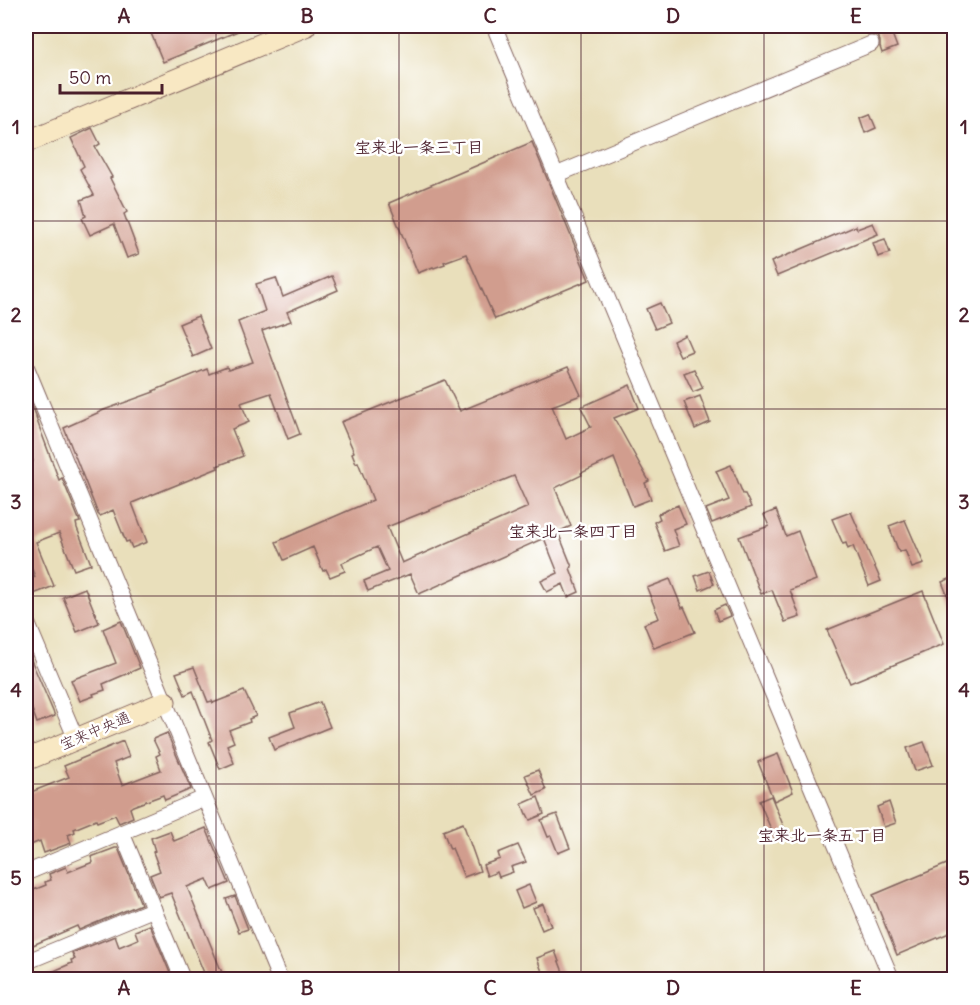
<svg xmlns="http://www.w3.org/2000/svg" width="980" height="1005" font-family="Delius,'Klee One',sans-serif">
  <rect width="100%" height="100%" fill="#fff"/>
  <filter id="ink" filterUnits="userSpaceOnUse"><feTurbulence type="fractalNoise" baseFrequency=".0167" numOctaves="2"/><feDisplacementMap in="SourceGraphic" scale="12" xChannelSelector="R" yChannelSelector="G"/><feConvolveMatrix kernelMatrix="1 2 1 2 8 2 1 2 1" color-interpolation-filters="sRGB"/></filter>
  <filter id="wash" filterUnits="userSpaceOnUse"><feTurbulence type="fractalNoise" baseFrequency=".008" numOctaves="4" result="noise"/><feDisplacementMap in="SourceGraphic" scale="24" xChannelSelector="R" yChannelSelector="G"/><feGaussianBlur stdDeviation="1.35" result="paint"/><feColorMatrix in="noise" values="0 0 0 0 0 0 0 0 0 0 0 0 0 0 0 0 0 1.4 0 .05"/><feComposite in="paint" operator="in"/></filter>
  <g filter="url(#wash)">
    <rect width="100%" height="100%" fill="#e9dfbb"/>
    <g id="blocks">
      <g fill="#d19d8e" fill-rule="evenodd">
        <polygon points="148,26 250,26 163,62"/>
        <polygon points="889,26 897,47 882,53 880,47 880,41 874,31"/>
        <polygon points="870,114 876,128 865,133 860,118"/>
        <polygon points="92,128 100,144 95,147 112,177 110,178 127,212 124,214 139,254 127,258 114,224 90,235 82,218 86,216 81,200 94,195 80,169 84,166 71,138"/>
        <polygon points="532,142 589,280 495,319 466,254 444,262 445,264 434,268 433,267 418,273 389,203"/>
        <polygon points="873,223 878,234 777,276 771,262 856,226 857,229"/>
        <polygon points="885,239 890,253 878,257 873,243"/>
        <polygon points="332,276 338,290 287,312 291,321 262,331 300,434 288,439 271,393 241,403 249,422 232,429 243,456 217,466 218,468 132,503 147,542 132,548 129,541 126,542 113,510 100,516 98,514 64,428 104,410 154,392 153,391 207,369 209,374 227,367 228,370 253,362 238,322 265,311 256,284 276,278 283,297"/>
        <polygon points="660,303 669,323 655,329 646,309"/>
        <polygon points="198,316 211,349 193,357 179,324"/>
        <polygon points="685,335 692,351 680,356 673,341"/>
        <path d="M568,367L581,395L552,406L566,439L591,427L581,407L630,385L639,408L614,418L649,481L645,483L651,499L633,506L614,458L581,473L582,475L555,488L571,526L558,532L572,567L570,568L579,592L568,597L563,584L547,592L541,581L558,573L544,538L419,594L410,574L368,591L364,581L388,571L377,547L342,563L345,571L330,577L326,569L323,571L313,547L284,560L276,542L373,500L358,462L356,463L352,453L354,452L341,422L445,380L460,411ZM514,476L528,507L402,563L387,527Z"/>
        <polygon points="694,369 703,388 693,392 684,373"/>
        <polygon points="26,390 37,418 36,418 59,480 62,478 80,522 76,523 77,528 91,564 74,570 59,533 36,542 54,586 26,597 26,581 35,577 26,553 26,464 33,461 26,443"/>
        <polygon points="700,396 710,422 695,429 684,402"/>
        <polygon points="731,465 743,494 745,494 751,507 712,523 706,509 729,500 716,471"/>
        <polygon points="678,505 686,524 673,529 679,546 665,551 654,522 660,519 658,514"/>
        <polygon points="776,510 786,536 798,531 816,580 790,590 800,617 785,622 772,590 761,594 739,537 769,526 764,515"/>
        <polygon points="851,512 881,581 869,586 853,546 848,549 846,543 843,544 832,519"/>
        <polygon points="905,520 924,564 912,568 905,550 899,552 889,526"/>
        <polygon points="709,571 714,584 700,590 695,576"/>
        <polygon points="954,577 954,612 942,582"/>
        <polygon points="670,579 682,608 684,607 695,632 654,648 644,624 659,618 647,588"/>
        <polygon points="85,588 99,623 77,632 63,597"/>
        <polygon points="923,591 944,644 850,683 827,630"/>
        <polygon points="725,605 730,616 718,621 714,610"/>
        <polygon points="121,621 140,668 103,684 105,690 93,694 94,696 80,701 71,680 116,663 103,629"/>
        <polygon points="26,648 55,716 37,723 26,693"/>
        <polygon points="194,667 208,702 212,701 213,703 244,691 256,716 249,719 250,722 229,730 234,742 227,745 234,763 220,769 209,742 212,740 193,691 185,695 176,673"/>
        <polygon points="320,702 330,727 274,750 269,737 295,727 290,713"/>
        <polygon points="167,733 191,789 165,800 163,795 133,806 130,808 133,817 119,823 115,815 97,822 96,820 74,829 75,832 68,835 71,843 44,853 40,841 26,847 26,794 69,777 64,766 123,741 129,757 114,763 122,785 161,770 156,756 160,754 153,739"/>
        <polygon points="924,742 933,765 915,771 907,748"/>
        <polygon points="778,754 793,792 774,801 758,762"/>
        <polygon points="538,770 546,790 534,795 525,775"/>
        <polygon points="771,796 788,837 776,841 759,801"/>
        <polygon points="538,797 544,814 530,820 527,814 526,814 522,804"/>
        <polygon points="889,802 896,823 884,827 877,807"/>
        <polygon points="557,814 570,848 558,853 551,836 548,837 541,820"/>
        <polygon points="463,823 480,871 464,877 452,848 450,849 443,831"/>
        <polygon points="206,828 229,883 212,890 207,879 187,887 225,980 207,980 171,893 159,897 150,875 160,871 153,852 155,851 151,838 170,831 174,841"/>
        <polygon points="518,845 526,862 511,867 513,872 499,877 497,872 487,876 483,865 500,859 498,853"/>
        <polygon points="115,848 118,848 141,904 79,930 77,926 26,948 26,893 46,885 45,882 51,880 49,874 66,867 68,872 93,862 91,857"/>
        <polygon points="954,861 954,931 897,955 873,895"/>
        <polygon points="529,885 536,902 522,908 515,891"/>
        <polygon points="235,896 248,929 239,932 226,899"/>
        <polygon points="543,904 551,926 542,930 533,908"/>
        <polygon points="150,925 170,973 154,980 34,980 72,963 71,960 75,959 72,953 115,936 119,947 138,939 135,931"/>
        <polygon points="555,951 566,980 545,980 537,958"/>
      </g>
    </g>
  </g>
  <g filter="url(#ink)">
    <use href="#blocks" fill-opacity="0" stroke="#82625d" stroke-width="1.5"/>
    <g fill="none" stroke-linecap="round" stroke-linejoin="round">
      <g stroke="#82625d" stroke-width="17">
        <g id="street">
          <polyline points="494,26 892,980"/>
          <polyline points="556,175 871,44"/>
          <polyline points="26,366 280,980"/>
          <polyline points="26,620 76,739"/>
          <polyline points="122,833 183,980"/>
          <polyline points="26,873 204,798"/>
          <polyline points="26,962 154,909"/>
        </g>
      </g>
      <g stroke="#82625d" stroke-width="23">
        <g id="secondary">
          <polyline points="26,142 305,26"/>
          <polyline points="26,760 165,702"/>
        </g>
      </g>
      <use href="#street" stroke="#fff" stroke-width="15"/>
      <use href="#secondary" stroke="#f8e8c3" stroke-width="21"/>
    </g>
  </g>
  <path fill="none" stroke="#4a1f2b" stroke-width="1.5" stroke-opacity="0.55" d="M216,26V980M399,26V980M581,26V980M764,26V980M26,221H954M26,409H954M26,596H954M26,784H954"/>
  <g text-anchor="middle" stroke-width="5" stroke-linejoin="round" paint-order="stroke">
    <g font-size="15" fill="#4a1f2b" stroke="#fff">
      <text transform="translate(95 731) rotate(-23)" y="5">宝来中央通</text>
    </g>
    <g font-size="16" font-weight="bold" fill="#4a1f2b" stroke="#fff">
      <text x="419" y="153">宝来北一条三丁目</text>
      <text x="573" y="537">宝来北一条四丁目</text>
      <text x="822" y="841">宝来北一条五丁目</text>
    </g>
  </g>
  <rect width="980" height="1005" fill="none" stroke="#fff" stroke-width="66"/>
  <path d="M60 84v9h102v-9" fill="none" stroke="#4a1f2b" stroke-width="3"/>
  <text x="69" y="84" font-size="18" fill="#4a1f2b" stroke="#ffffff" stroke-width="4.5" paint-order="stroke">50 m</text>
  <rect x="33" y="33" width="914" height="939" fill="none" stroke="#4a1f2b" stroke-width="2"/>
  <g font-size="20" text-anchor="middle" font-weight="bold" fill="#4a1f2b">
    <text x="124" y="23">A</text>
    <text x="307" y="23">B</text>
    <text x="490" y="23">C</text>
    <text x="673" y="23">D</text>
    <text x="856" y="23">E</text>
    <text x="16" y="134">1</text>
    <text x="964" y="134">1</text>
    <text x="16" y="322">2</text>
    <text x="964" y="322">2</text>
    <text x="16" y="509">3</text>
    <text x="964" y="509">3</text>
    <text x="16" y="697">4</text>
    <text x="964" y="697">4</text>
    <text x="16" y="885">5</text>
    <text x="964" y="885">5</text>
    <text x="124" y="995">A</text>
    <text x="307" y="995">B</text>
    <text x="490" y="995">C</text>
    <text x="673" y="995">D</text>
    <text x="856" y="995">E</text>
  </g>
</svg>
